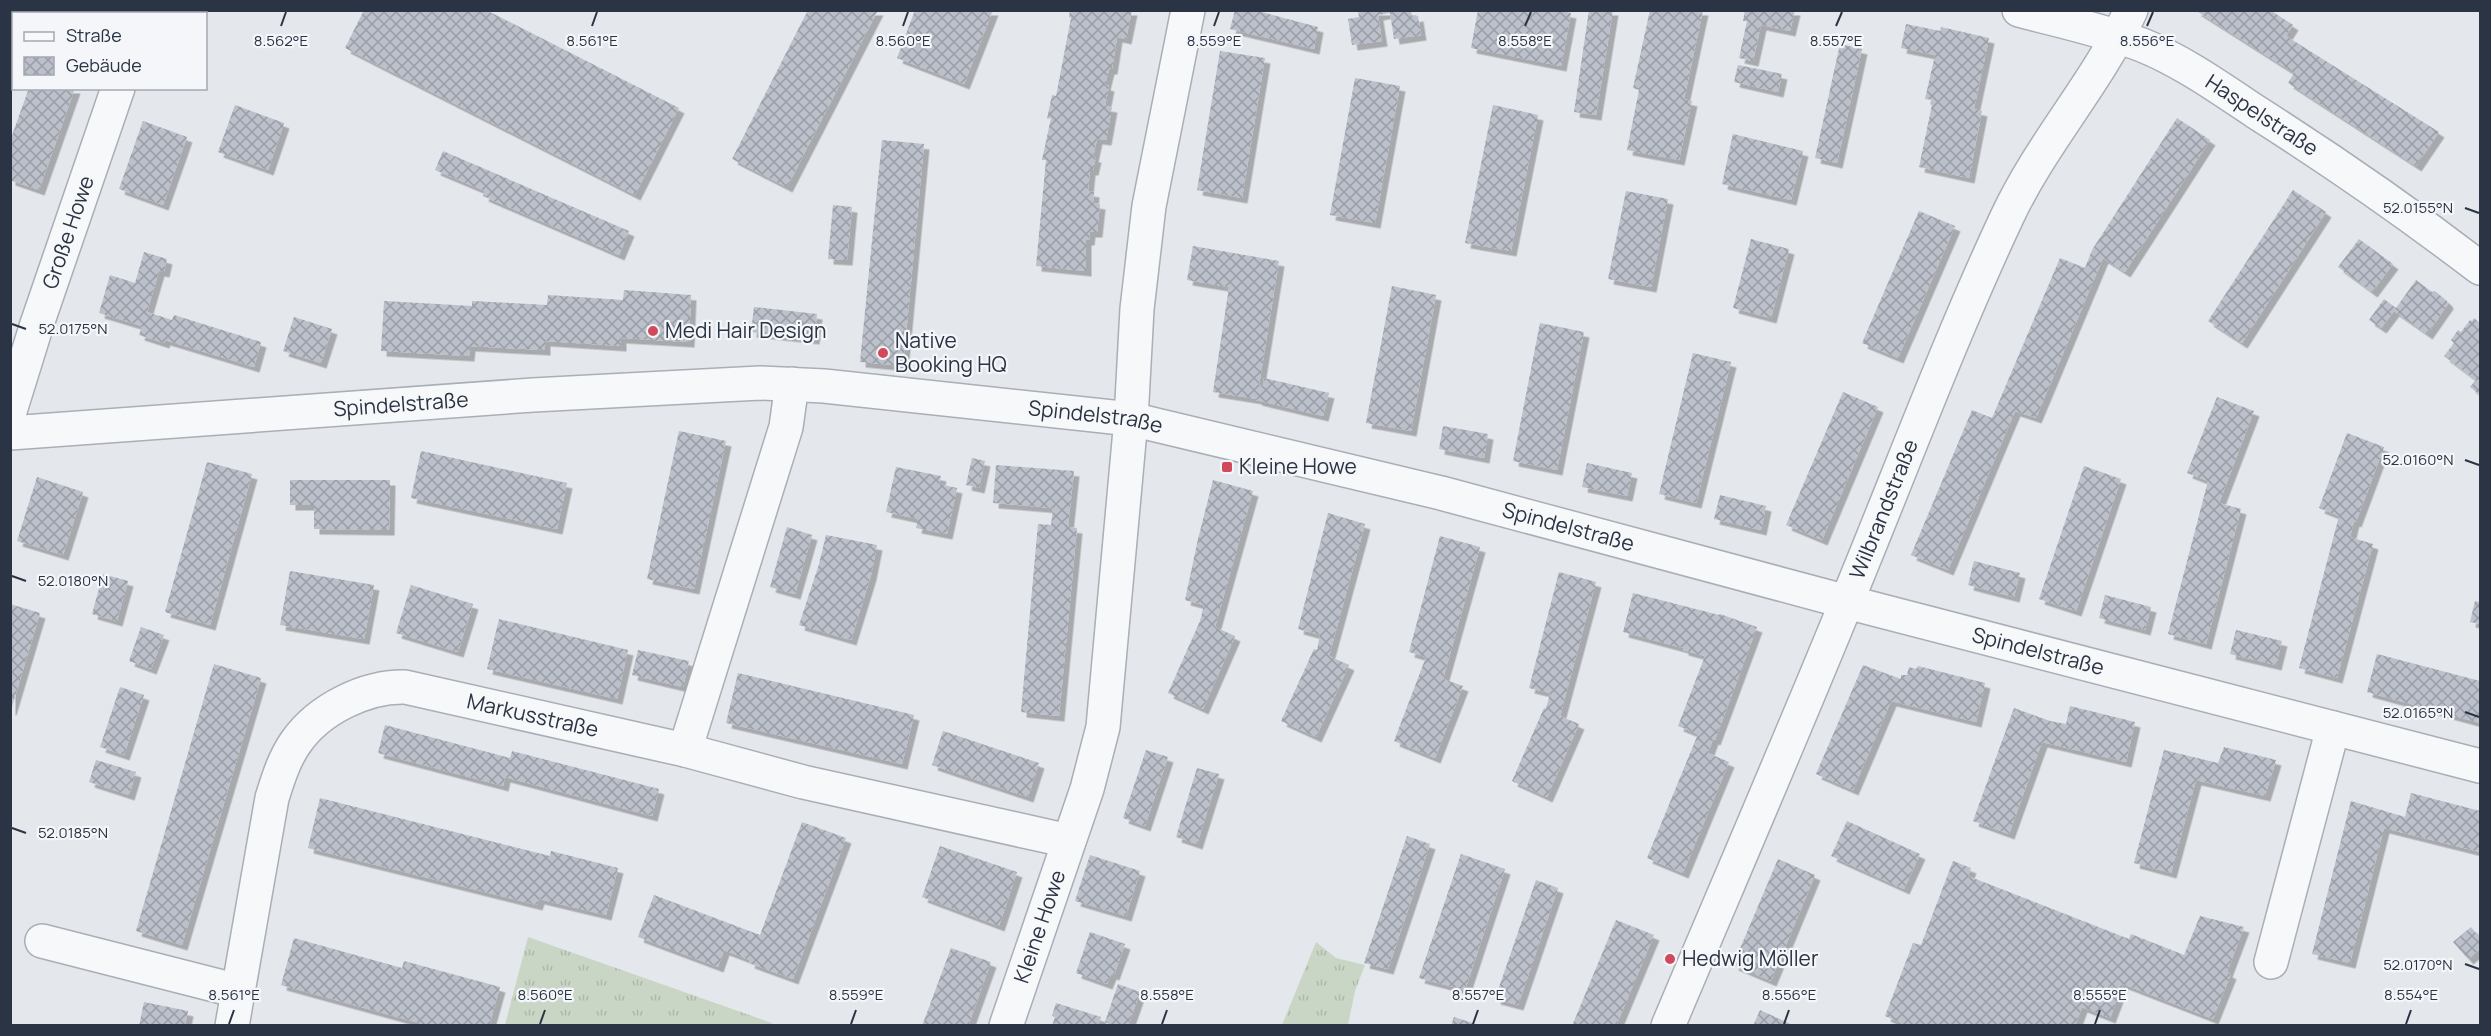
<svg xmlns="http://www.w3.org/2000/svg" width="2491" height="1036" font-family="Manrope,sans-serif">
  <defs>
    <pattern id="grass-tufts" width="24" height="20" patternUnits="userSpaceOnUse" patternTransform="scale(1.5)"><rect width="24" height="20" fill="#c9d6c5"/><path d="M3 7l-1-3M5 7V3M7 7l1-3M15 17l-1-3M17 17v-4M19 17l1-3" fill="none" stroke="#adb8ab"/></pattern>
    <pattern id="building-cross-hatch" width="8" height="8" patternUnits="userSpaceOnUse" patternTransform="scale(1.5)"><rect width="8" height="8" fill="#bbc0ca"/><path d="M0 0l8 8M0 8l8-8" fill="none" stroke="#989da6"/></pattern>
    <filter id="shadow"><feDropShadow dx="5.5" dy="5.5" stdDeviation="0" flood-color="#0004"/></filter>
  </defs>
  <rect width="100%" height="100%" fill="#e4e7ec"/>
  <g fill="url(#grass-tufts)">
    <polygon points="528,937 772,1023 770,1026 505,1025"/>
    <polygon points="1316,942 1336,958 1365,965 1355,991 1348,1025 1282,1025"/>
  </g>
  <g fill="url(#building-cross-hatch)" filter="url(#shadow)">
    <polygon points="364,10 486,10 679,108 635,195 345,48"/>
    <polygon points="808,10 878,10 787,187 732,159"/>
    <polygon points="915,10 993,10 964,84 897,58"/>
    <polygon points="1070,10 1132,10 1126,39 1117,37 1112,69 1109,69 1105,85 1109,86 1105,106 1112,107 1106,140 1097,139 1093,157 1096,157 1093,170 1090,170 1088,191 1094,192 1093,203 1100,204 1097,232 1090,232 1089,240 1086,240 1086,271 1036,266 1046,160 1042,160 1051,118 1047,119 1052,95 1056,96 1071,18 1069,17"/>
    <polygon points="1235,10 1254,10 1318,27 1314,49 1230,29"/>
    <polygon points="1358,10 1411,10 1412,17 1418,16 1421,35 1394,39 1390,13 1378,15 1382,41 1352,45 1348,19 1359,17"/>
    <polygon points="1478,10 1556,10 1571,13 1561,66 1471,48"/>
    <polygon points="1589,10 1613,10 1596,115 1574,112"/>
    <polygon points="1650,10 1703,10 1684,99 1692,101 1679,160 1627,150 1639,90 1633,88"/>
    <polygon points="1745,10 1795,10 1790,31 1761,25 1753,61 1739,58 1747,21 1743,21"/>
    <polygon points="2195,10 2270,10 2293,25 2286,36 2439,132 2416,166 2288,83 2294,73"/>
    <polygon points="1906,24 1940,31 1941,27 1989,38 1974,109 1982,111 1969,178 1919,167 1933,100 1925,99 1935,55 1901,48"/>
    <polygon points="1840,44 1862,49 1837,163 1815,158"/>
    <polygon points="1220,51 1265,58 1242,198 1197,190"/>
    <polygon points="1738,65 1782,74 1778,92 1734,82"/>
    <polygon points="1355,78 1400,86 1375,223 1330,215"/>
    <polygon points="29,88 75,88 39,190 10,180 10,141"/>
    <polygon points="235,105 284,123 268,170 218,152"/>
    <polygon points="1493,105 1538,115 1511,251 1465,243"/>
    <polygon points="2177,118 2210,140 2125,272 2103,258 2036,418 2015,411 1948,570 1911,555 1972,410 1992,418 2060,258 2085,268 2092,250"/>
    <polygon points="143,121 187,137 163,205 119,189"/>
    <polygon points="1733,134 1803,151 1791,200 1722,184"/>
    <polygon points="882,140 924,144 903,366 860,362"/>
    <polygon points="443,151 629,231 619,255 483,196 485,191 435,170"/>
    <polygon points="2293,190 2326,212 2242,343 2208,321"/>
    <polygon points="1626,191 1668,199 1651,287 1608,279"/>
    <polygon points="833,205 852,207 847,260 828,259"/>
    <polygon points="1919,211 1955,226 1898,358 1862,343"/>
    <polygon points="1751,239 1789,249 1771,318 1733,308"/>
    <polygon points="2359,239 2393,264 2372,292 2338,267"/>
    <polygon points="1193,246 1279,261 1259,385 1263,386 1264,378 1329,393 1323,416 1256,400 1257,399 1213,392 1229,287 1187,280"/>
    <polygon points="144,252 167,259 164,272 159,271 147,312 172,320 174,315 261,342 254,367 165,340 164,343 139,335 142,326 99,313 110,275 135,283"/>
    <polygon points="2416,280 2432,292 2435,291 2447,301 2448,304 2427,334 2394,311 2381,328 2369,320 2384,299 2396,308"/>
    <polygon points="1392,286 1436,295 1411,431 1366,423"/>
    <polygon points="624,290 691,295 689,342 621,338 621,346 545,341 545,350 470,346 469,356 381,351 384,301 472,306 472,301 547,305 548,295 623,300"/>
    <polygon points="754,307 817,314 814,339 751,332"/>
    <polygon points="294,317 332,329 321,363 283,351"/>
    <polygon points="2474,318 2480,323 2480,395 2470,387 2476,380 2444,356 2454,343 2451,340 2458,330 2461,332 2470,320 2472,321"/>
    <polygon points="1540,323 1584,332 1557,470 1513,461"/>
    <polygon points="1693,353 1731,362 1696,503 1659,494"/>
    <polygon points="1843,392 1878,407 1822,540 1786,525"/>
    <polygon points="2217,397 2254,411 2219,503 2241,509 2206,644 2168,634 2208,481 2187,473"/>
    <polygon points="1443,426 1488,434 1484,458 1439,449"/>
    <polygon points="679,431 726,441 694,589 647,579"/>
    <polygon points="2347,433 2384,447 2356,522 2354,521 2350,537 2373,544 2337,678 2299,668 2339,516 2319,508"/>
    <polygon points="421,451 567,483 557,529 411,498"/>
    <polygon points="972,458 985,461 979,488 966,485"/>
    <polygon points="207,462 252,474 210,625 165,612"/>
    <polygon points="1587,463 1632,473 1627,496 1582,487"/>
    <polygon points="996,465 1074,471 1068,527 1077,528 1059,716 1021,712 1038,524 1051,525 1053,508 993,503"/>
    <polygon points="2084,466 2121,479 2076,611 2039,599"/>
    <polygon points="896,467 941,476 939,484 957,488 947,534 916,528 918,519 886,512"/>
    <polygon points="37,477 83,492 63,555 17,541"/>
    <polygon points="290,480 390,480 389,530 314,529 314,505 290,505"/>
    <polygon points="1213,480 1253,491 1215,627 1235,636 1203,709 1168,693 1200,621 1204,605 1185,600 1198,539"/>
    <polygon points="1720,495 1766,506 1761,530 1714,519"/>
    <polygon points="1328,513 1365,524 1329,656 1349,665 1316,737 1281,721 1314,649 1317,650 1320,635 1298,629"/>
    <polygon points="787,527 812,535 795,594 770,587"/>
    <polygon points="826,535 877,545 871,575 851,640 799,625 819,564"/>
    <polygon points="1440,536 1480,547 1443,679 1463,686 1435,758 1394,741 1426,657 1409,652"/>
    <polygon points="1974,561 2020,573 2014,597 1968,585"/>
    <polygon points="290,571 374,585 364,639 280,625"/>
    <polygon points="1559,572 1596,582 1560,716 1579,724 1547,797 1512,781 1544,708 1546,709 1550,693 1529,688"/>
    <polygon points="103,574 128,581 117,621 92,614"/>
    <polygon points="411,585 473,604 458,652 396,633"/>
    <polygon points="1633,593 1719,615 1720,614 1757,627 1715,740 1713,739 1708,753 1729,762 1683,873 1647,858 1698,734 1678,726 1705,656 1683,650 1683,648 1623,632"/>
    <polygon points="2105,595 2151,607 2145,630 2099,618"/>
    <polygon points="2475,601 2480,602 2480,624 2470,622"/>
    <polygon points="10,604 40,613 11,710 10,710"/>
    <polygon points="499,619 628,650 617,699 487,669"/>
    <polygon points="141,627 164,635 151,669 129,661"/>
    <polygon points="2236,630 2282,641 2276,665 2230,654"/>
    <polygon points="638,650 689,661 683,687 632,675"/>
    <polygon points="2377,654 2480,681 2480,723 2367,692"/>
    <polygon points="214,664 261,678 182,945 136,931"/>
    <polygon points="1863,665 1901,679 1901,675 1907,675 1909,667 1916,669 1918,666 1985,683 1976,722 1891,701 1853,790 1816,774"/>
    <polygon points="738,673 914,715 902,764 726,723"/>
    <polygon points="120,687 144,695 124,755 100,747"/>
    <polygon points="2070,706 2135,722 2126,762 2042,742 2009,834 1973,821 2014,708 2050,721 2066,724"/>
    <polygon points="385,725 510,758 512,751 659,789 652,816 505,777 503,786 378,753"/>
    <polygon points="943,731 1039,763 1028,797 932,765"/>
    <polygon points="2224,747 2276,760 2265,796 2196,780 2171,873 2134,863 2164,750 2218,763"/>
    <polygon points="1146,750 1168,757 1145,826 1123,818"/>
    <polygon points="96,760 136,772 129,795 89,782"/>
    <polygon points="1197,768 1219,774 1197,844 1176,837"/>
    <polygon points="2411,793 2480,811 2480,852 2384,828 2350,963 2312,954 2351,801 2405,817"/>
    <polygon points="320,798 550,856 551,851 618,868 606,915 539,899 537,905 308,848"/>
    <polygon points="1847,821 1920,854 1904,889 1831,856"/>
    <polygon points="802,822 846,838 793,979 749,963 750,960 724,950 718,967 638,937 654,895 760,935"/>
    <polygon points="1407,836 1430,844 1388,969 1364,963"/>
    <polygon points="940,846 1017,872 999,926 922,897"/>
    <polygon points="1461,854 1505,869 1465,990 1419,978"/>
    <polygon points="1090,855 1140,871 1126,916 1075,901"/>
    <polygon points="1778,859 1815,875 1771,981 1733,965"/>
    <polygon points="1953,861 1971,868 1968,876 2129,939 2131,934 2184,955 2200,916 2244,927 2227,972 2231,974 2213,1019 2123,984 2110,1018 2082,1007 2075,1026 1908,1026 1885,1016 1913,943 1921,945"/>
    <polygon points="1536,880 1558,888 1518,1005 1495,999"/>
    <polygon points="1616,920 1654,935 1616,1026 1572,1026"/>
    <polygon points="2471,927 2480,938 2480,949 2468,959 2453,942"/>
    <polygon points="1090,932 1125,944 1114,975 1111,974 1107,984 1076,973"/>
    <polygon points="294,938 402,968 404,961 500,987 489,1026 430,1026 281,985"/>
    <polygon points="951,948 991,962 968,1026 922,1026"/>
    <polygon points="1118,984 1140,992 1128,1026 1114,1026 1105,1022"/>
    <polygon points="144,1002 188,1011 185,1026 139,1026"/>
    <polygon points="1056,1003 1101,1017 1098,1026 1052,1026 1055,1017 1052,1016"/>
    <polygon points="1760,1010 1795,1026 1753,1026"/>
    <polygon points="1454,1017 1479,1025 1479,1026 1451,1026"/>
  </g>
  <g fill="none" stroke-linecap="round" stroke-linejoin="round">
    <g stroke="#a9aeb7" stroke-width="36">
      <g id="minor">
        <polyline points="59,10 64,14"/>
        <path id="s1" d="M2019,10C2060,21 2103,30 2142,45C2182,61 2220,88 2256,112C2333,161 2408,213 2480,268"/>
        <path id="s2" d="M10,411L37,324L118,88"/>
        <path id="s3" d="M10,433L533,395L760,383L824,386L1131,419L1441,493L1847,602L2480,766"/>
        <polyline points="685,750 786,427 792,384"/>
        <polyline points="42,941 238,991"/>
        <polyline points="2271,962 2333,728"/>
        <path id="s4" d="M232,1026L272,798C278,779 284,759 296,742C319,709 366,686 405,687L685,750L803,782L1069,841"/>
        <path id="s5" d="M1006,1026L1087,789L1103,727L1131,419L1137,309L1149,206L1188,10"/>
        <path id="s6" d="M1668,1026C1728,884 1789,743 1847,601C1900,473 1948,343 2007,217C2041,144 2097,83 2131,10"/>
      </g>
    </g>
    <use href="#minor" stroke="#f7f8fa" stroke-width="33"/>
  </g>
  <path fill="none" stroke="#2b3445" stroke-width="2" d="M281,26L286,12M592,26L597,12M903,26L908,12M1214,26L1219,12M1525,26L1531,12M1836,26L1842,12M2147,26L2153,12M2465,208L2479,213M12,324L26,329M2465,460L2479,465M12,576L26,581M2465,712L2479,717M12,828L26,833M2465,964L2479,969M229,1024L234,1010M540,1024L545,1010M851,1024L856,1010M1162,1024L1167,1010M1473,1024L1478,1010M1784,1024L1789,1010M2095,1024L2100,1010M2406,1024L2411,1010"/>
  <g fill="#d1495b" stroke="#f4f6f9" stroke-width="2">
    <circle cx="653" cy="331" r="6"/>
    <circle cx="883" cy="353" r="6"/>
    <rect x="1221" y="461" width="12" height="12" rx="3"/>
    <circle cx="1670" cy="959" r="6"/>
  </g>
  <g text-anchor="middle" stroke-width="4.5" stroke-linejoin="round" paint-order="stroke">
    <g font-size="21" fill="#2b3445" stroke="#f4f6f9">
      <text dy="7" stroke="none"><textPath href="#s1" startOffset="267">Haspelstraße</textPath></text>
      <text dy="7" stroke="none"><textPath href="#s2" startOffset="188">Große Howe</textPath></text>
      <text dy="7" stroke="none"><textPath href="#s3" startOffset="392">Spindelstraße</textPath></text>
      <text dy="7" stroke="none"><textPath href="#s3" startOffset="1089">Spindelstraße</textPath></text>
      <text dy="7" stroke="none"><textPath href="#s6" startOffset="560">Wilbrandstraße</textPath></text>
      <text dy="7" stroke="none"><textPath href="#s3" startOffset="1575">Spindelstraße</textPath></text>
      <text dy="7" stroke="none"><textPath href="#s3" startOffset="2061">Spindelstraße</textPath></text>
      <text dy="7" stroke="none"><textPath href="#s4" startOffset="550">Markusstraße</textPath></text>
      <text dy="7" stroke="none"><textPath href="#s5" startOffset="105">Kleine Howe</textPath></text>
    </g>
    <g font-size="21" fill="#2b3445" stroke="#f4f6f9" text-anchor="start">
      <text x="665" y="338">Medi Hair Design</text>
      <text x="895" y="348">Native<tspan x="895" dy="24">Booking HQ</tspan></text>
      <text x="1239" y="474">Kleine Howe</text>
      <text x="1682" y="966">Hedwig Möller</text>
    </g>
  </g>
  <g font-size="15" text-anchor="middle" fill="#2b3445" stroke="#f4f6f9" stroke-width="4.5" stroke-linejoin="round" paint-order="stroke">
    <text x="281" y="46">8.562°E</text>
    <text x="592" y="46">8.561°E</text>
    <text x="903" y="46">8.560°E</text>
    <text x="1214" y="46">8.559°E</text>
    <text x="1525" y="46">8.558°E</text>
    <text x="1836" y="46">8.557°E</text>
    <text x="2147" y="46">8.556°E</text>
    <text x="2418" y="213">52.0155°N</text>
    <text x="73" y="334">52.0175°N</text>
    <text x="2418" y="465">52.0160°N</text>
    <text x="73" y="586">52.0180°N</text>
    <text x="2418" y="718">52.0165°N</text>
    <text x="73" y="838">52.0185°N</text>
    <text x="2418" y="970">52.0170°N</text>
    <text x="234" y="1000">8.561°E</text>
    <text x="545" y="1000">8.560°E</text>
    <text x="856" y="1000">8.559°E</text>
    <text x="1167" y="1000">8.558°E</text>
    <text x="1478" y="1000">8.557°E</text>
    <text x="1789" y="1000">8.556°E</text>
    <text x="2100" y="1000">8.555°E</text>
    <text x="2411" y="1000">8.554°E</text>
  </g>
  <rect width="2491" height="1036" fill="none" stroke="#2b3445" stroke-width="24"/>
  <rect x="12" y="12" width="195" height="78" fill="#f4f6f9" stroke="#a4a8b1" stroke-width="1.5"/>
  <rect x="24" y="32" width="30" height="9" fill="#f7f8fa" stroke="#a4a8b1" stroke-width="1.5"/>
  <text x="66" y="42" font-size="18" fill="#2b3445">Straße</text>
  <rect x="24" y="57" width="30" height="18" fill="url(#building-cross-hatch)" stroke="#a4a8b1" stroke-width="1.5"/>
  <text x="66" y="72" font-size="18" fill="#2b3445">Gebäude</text>
</svg>
